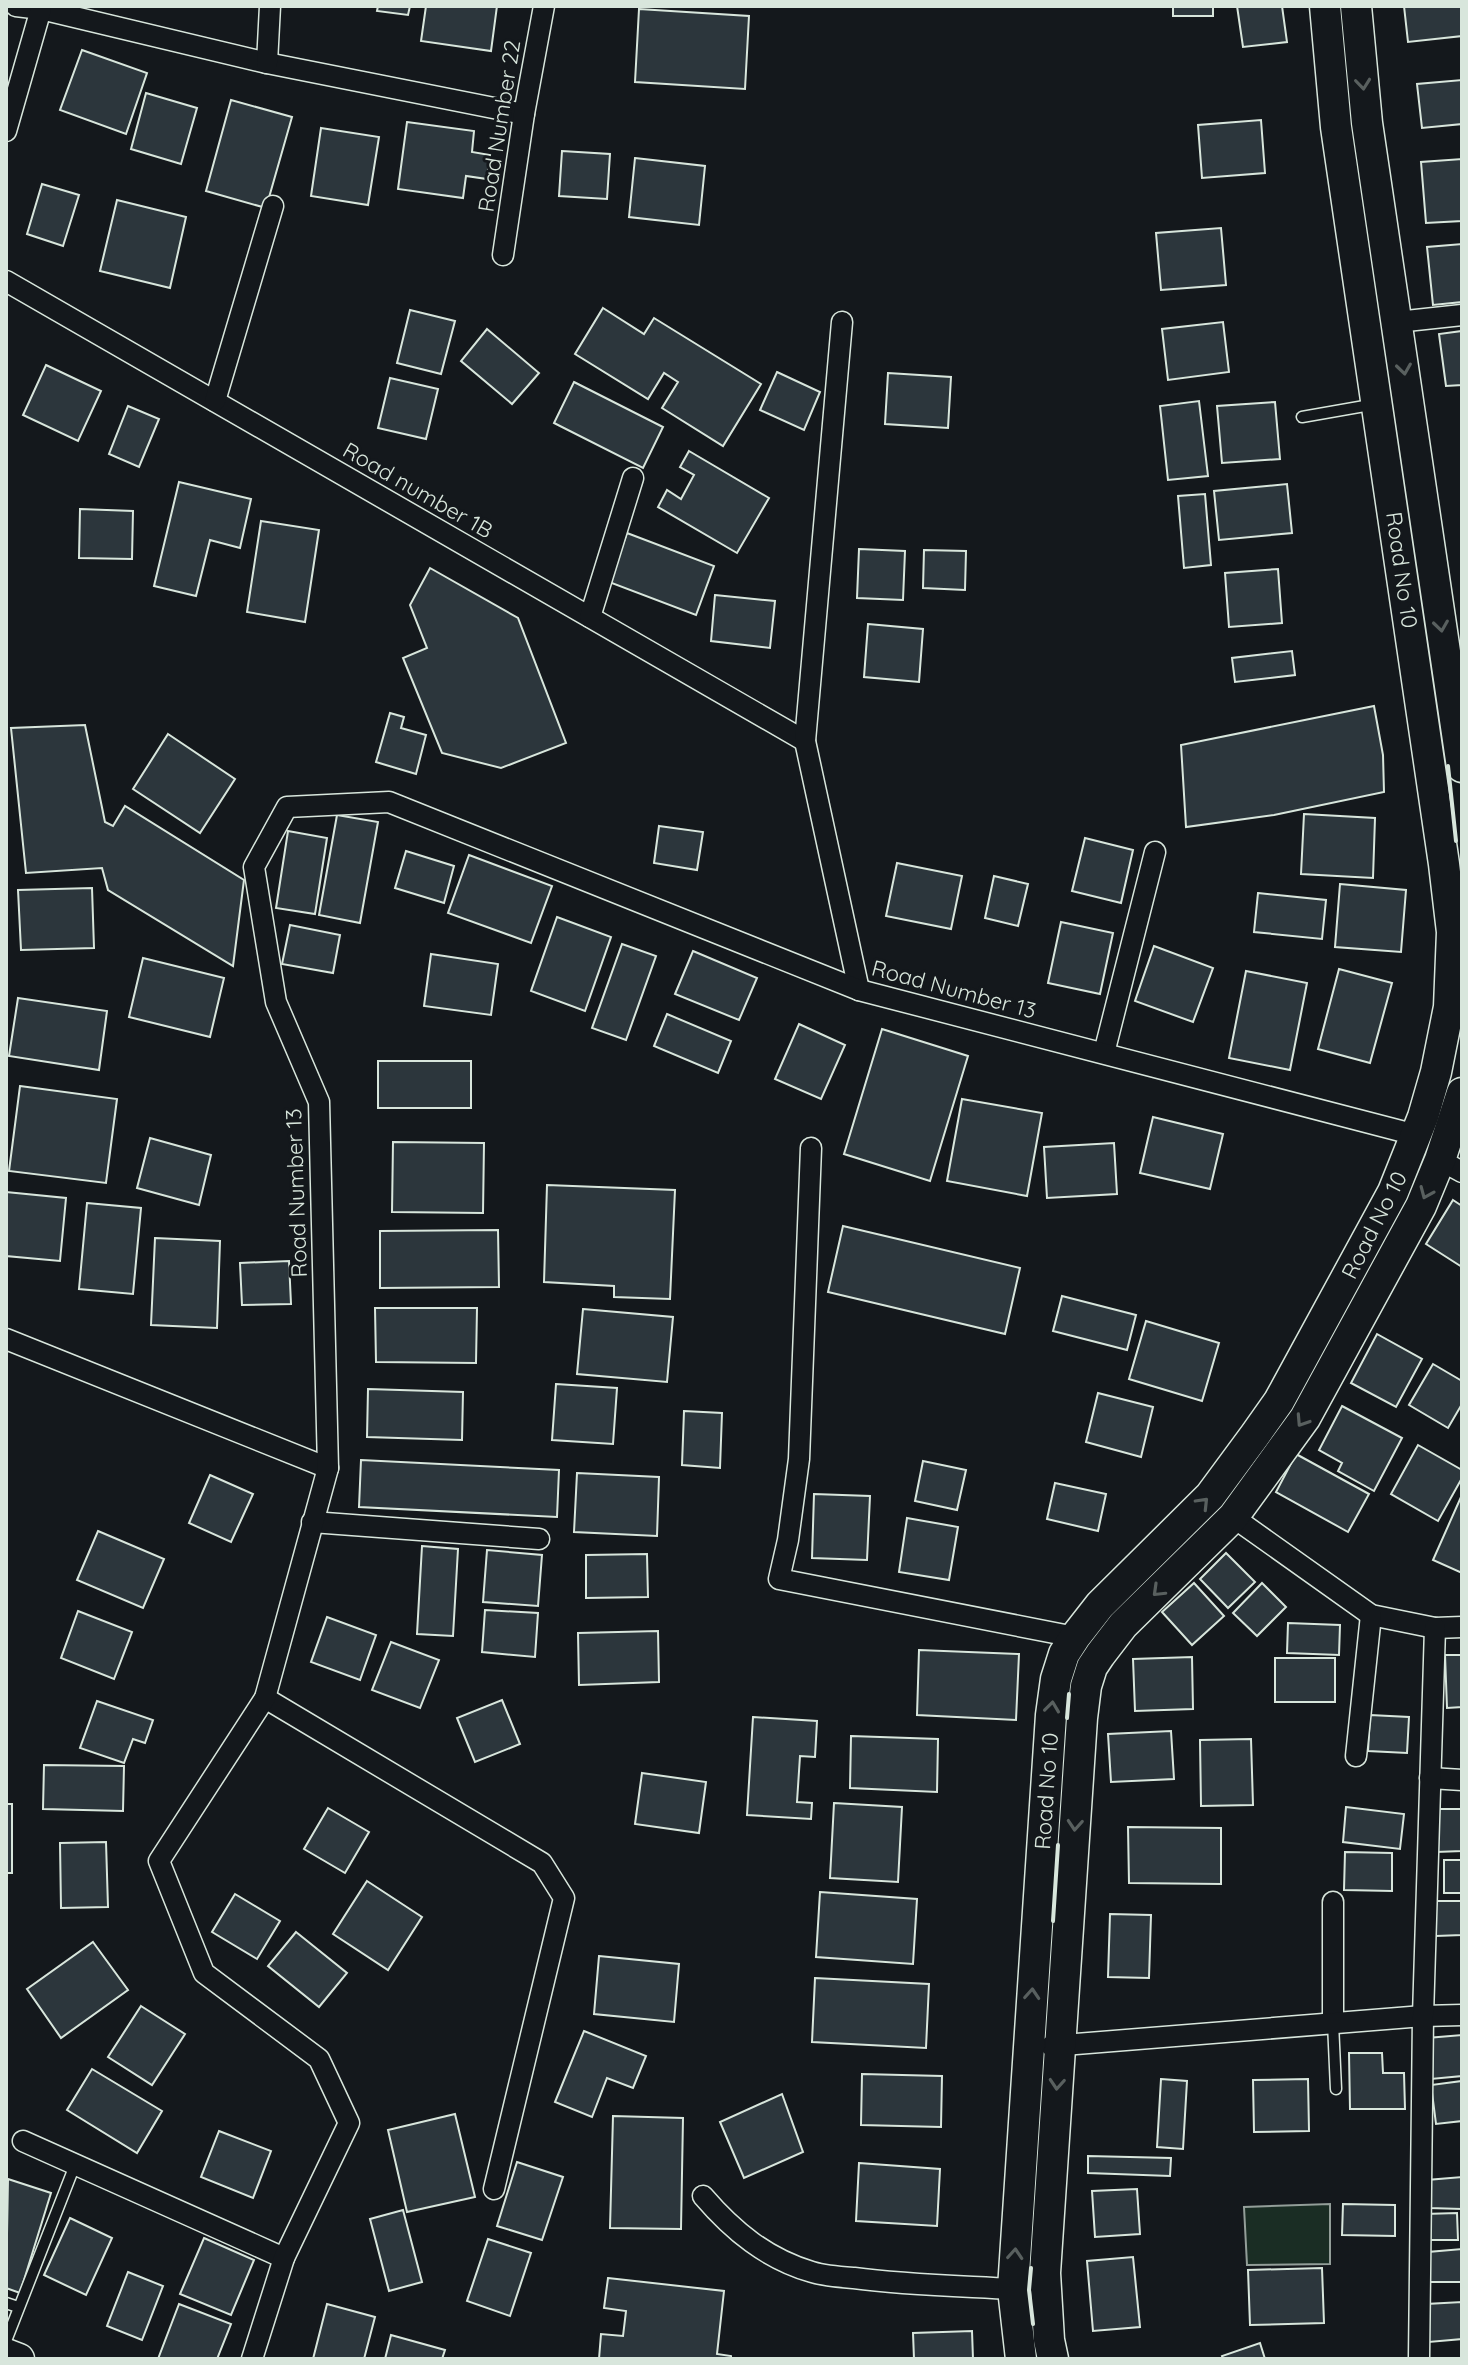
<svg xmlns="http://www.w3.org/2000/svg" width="1468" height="2365" font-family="Quicksand,sans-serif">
  <rect width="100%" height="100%" fill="#14181c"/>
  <polygon fill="#1a2d24" stroke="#939e99" stroke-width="2" points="1330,2204 1330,2264 1247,2265 1244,2207"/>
  <g fill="#2c363c" stroke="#d8e6dc" stroke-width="2">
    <polygon points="378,6 410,6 408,15 377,11"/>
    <polygon points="426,6 497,6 491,51 421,41"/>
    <rect x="1173" y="6" width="40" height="10"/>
    <polygon points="1237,6 1282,6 1287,42 1243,47"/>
    <polygon points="1404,6 1462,6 1462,36 1408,42"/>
    <polygon points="639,9 749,16 745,89 635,82"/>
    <polygon points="82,50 147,73 126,134 60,110"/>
    <polygon points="1462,80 1462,124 1422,128 1417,84"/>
    <polygon points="146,93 197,108 181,164 131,149"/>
    <polygon points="231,100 292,117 266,208 206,191"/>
    <polygon points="1261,120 1265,173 1202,178 1198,125"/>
    <polygon points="407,122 474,131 472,152 490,155 487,179 466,176 463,198 398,189"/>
    <polygon points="321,128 379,137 368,205 311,196"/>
    <polygon points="562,151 610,154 607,199 559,196"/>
    <polygon points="635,158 705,166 699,225 629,217"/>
    <polygon points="1462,159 1462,221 1426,223 1421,162"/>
    <polygon points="42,184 79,195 63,246 27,234"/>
    <polygon points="117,200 186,217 170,288 100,271"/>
    <polygon points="1221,228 1226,285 1161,290 1156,233"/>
    <polygon points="1462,244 1462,302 1433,305 1427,247"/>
    <polygon points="603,308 644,334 654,318 761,384 723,446 662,408 678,382 664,373 648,399 575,354"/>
    <polygon points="410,310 455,321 441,374 397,363"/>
    <polygon points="1223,322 1229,372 1168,380 1162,329"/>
    <polygon points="487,329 539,373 512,404 461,361"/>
    <polygon points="1462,331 1462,385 1446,386 1439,334"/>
    <polygon points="46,365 101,391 78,441 23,415"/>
    <polygon points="777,372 820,392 804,430 760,410"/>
    <polygon points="888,373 951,377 948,428 885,424"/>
    <polygon points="390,378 438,389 426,439 378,428"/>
    <polygon points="574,382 663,427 643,468 554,423"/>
    <polygon points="1199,401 1208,476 1168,480 1160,406"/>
    <polygon points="1275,402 1280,459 1222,463 1217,406"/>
    <polygon points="128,406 159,419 139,467 109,454"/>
    <polygon points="689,451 769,498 737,553 658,507 667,490 681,499 694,475 680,467"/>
    <polygon points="179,482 251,499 240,548 210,540 196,596 154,586"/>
    <polygon points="1287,484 1292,533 1219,540 1214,491"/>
    <polygon points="1205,494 1211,565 1184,568 1178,496"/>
    <polygon points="80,509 133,511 132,559 79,558"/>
    <polygon points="261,521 319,530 305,622 247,612"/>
    <polygon points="627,533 714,566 696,615 609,582"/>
    <polygon points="859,549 905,551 903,600 857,598"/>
    <polygon points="924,550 966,551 965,590 923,588"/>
    <polygon points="430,568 518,618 566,743 501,768 442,753 403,658 427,648 410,605"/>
    <polygon points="1278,569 1282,623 1229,627 1225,573"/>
    <polygon points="715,595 775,601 770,648 711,641"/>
    <polygon points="868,624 923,629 919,682 864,677"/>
    <polygon points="1292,651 1295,675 1235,682 1232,658"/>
    <polygon points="1374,706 1383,755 1384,792 1274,815 1186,827 1181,745"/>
    <polygon points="390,713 404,717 401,728 426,735 416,774 376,762"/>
    <polygon points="85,725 105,822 113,826 125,806 244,880 233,966 108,890 102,868 26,873 11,728"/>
    <polygon points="168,734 235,779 200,833 133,789"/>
    <polygon points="1304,814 1375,818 1373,878 1301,874"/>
    <polygon points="337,815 378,822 360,923 319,915"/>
    <polygon points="659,826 703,832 697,870 654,863"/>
    <polygon points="288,831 327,838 315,914 276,908"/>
    <polygon points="1085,838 1133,850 1121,903 1072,891"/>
    <polygon points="406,851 454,866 444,903 395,888"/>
    <polygon points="469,855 552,886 531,943 448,913"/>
    <polygon points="897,863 962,876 951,929 886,916"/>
    <polygon points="994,876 1028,884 1018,926 985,918"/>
    <polygon points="1340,884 1406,890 1401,952 1335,947"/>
    <polygon points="92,888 94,948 21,950 18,890"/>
    <polygon points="1258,893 1326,900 1322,939 1254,932"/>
    <polygon points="557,917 611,937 585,1011 531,991"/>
    <polygon points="1061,922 1113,933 1100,994 1048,983"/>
    <polygon points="290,925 340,935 333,973 282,964"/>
    <polygon points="622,944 656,956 626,1040 592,1028"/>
    <polygon points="1154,946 1213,968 1193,1022 1135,1001"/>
    <polygon points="693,951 757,978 739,1020 675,994"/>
    <polygon points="431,954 498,964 491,1015 424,1006"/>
    <polygon points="143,958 224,978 210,1037 129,1017"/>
    <polygon points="1339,969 1392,983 1370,1063 1318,1049"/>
    <polygon points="1246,971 1307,983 1290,1070 1229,1058"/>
    <polygon points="18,998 107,1011 99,1070 9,1056"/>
    <polygon points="667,1014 731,1041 718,1073 654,1046"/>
    <polygon points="799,1024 845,1045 821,1099 775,1079"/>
    <polygon points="882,1029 968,1056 930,1181 844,1154"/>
    <rect x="378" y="1061" width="93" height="47"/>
    <polygon points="20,1086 117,1099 106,1183 9,1171"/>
    <polygon points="962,1099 1042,1113 1027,1196 947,1181"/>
    <polygon points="1153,1117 1223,1134 1210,1189 1140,1173"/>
    <polygon points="150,1138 211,1155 199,1205 137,1188"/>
    <polygon points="393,1142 484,1143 483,1213 392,1212"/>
    <polygon points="1114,1143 1117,1194 1047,1198 1044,1147"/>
    <polygon points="547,1185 675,1190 670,1299 614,1297 614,1286 544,1282"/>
    <polygon points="6,1192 66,1198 60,1261 6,1256"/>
    <polygon points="1453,1200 1462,1206 1462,1267 1426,1244"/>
    <polygon points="87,1203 141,1208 133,1294 79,1289"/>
    <polygon points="843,1226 1020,1268 1005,1334 828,1292"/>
    <polygon points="498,1230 499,1287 380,1288 380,1231"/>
    <polygon points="155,1238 220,1241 217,1328 151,1325"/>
    <polygon points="289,1261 291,1304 242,1305 240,1263"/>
    <polygon points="1062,1296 1136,1315 1127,1350 1053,1331"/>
    <polygon points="375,1308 477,1308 476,1363 376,1362"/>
    <polygon points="583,1309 673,1317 667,1382 577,1374"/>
    <polygon points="1146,1321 1219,1343 1202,1401 1129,1379"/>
    <polygon points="1377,1334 1422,1359 1396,1407 1351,1383"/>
    <polygon points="1433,1364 1462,1381 1462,1404 1448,1428 1409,1405"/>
    <polygon points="556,1384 617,1388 613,1444 552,1440"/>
    <polygon points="368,1389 463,1392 462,1440 367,1437"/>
    <polygon points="1098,1393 1153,1407 1141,1457 1086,1442"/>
    <polygon points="1342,1406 1402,1438 1374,1491 1338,1471 1342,1463 1319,1450"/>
    <polygon points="684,1411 722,1413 720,1468 682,1465"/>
    <polygon points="1418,1445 1462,1470 1462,1478 1438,1521 1391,1494"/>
    <polygon points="1296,1454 1369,1494 1348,1532 1276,1492"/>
    <polygon points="361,1460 559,1470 557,1517 359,1507"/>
    <polygon points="923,1461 966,1470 957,1510 915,1501"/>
    <polygon points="577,1473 659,1477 657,1536 574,1532"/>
    <polygon points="210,1475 253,1494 231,1542 189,1523"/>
    <polygon points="1055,1483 1106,1494 1098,1531 1047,1519"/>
    <polygon points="814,1494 870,1496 867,1560 812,1558"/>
    <polygon points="1461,1497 1462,1498 1462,1573 1433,1560"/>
    <polygon points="907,1518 958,1527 949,1580 899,1572"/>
    <polygon points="98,1531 164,1559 143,1608 77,1580"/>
    <polygon points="422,1546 458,1549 453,1636 417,1634"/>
    <polygon points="487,1550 542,1555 538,1606 483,1602"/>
    <polygon points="1226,1553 1255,1582 1228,1608 1200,1579"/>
    <polygon points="647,1554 648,1597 586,1598 586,1555"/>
    <polygon points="1194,1583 1224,1616 1192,1645 1162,1612"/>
    <polygon points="1262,1583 1286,1607 1257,1636 1233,1613"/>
    <polygon points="485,1610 538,1613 535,1657 482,1652"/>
    <polygon points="78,1611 132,1632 114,1679 61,1658"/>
    <polygon points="327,1617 376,1635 360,1680 311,1662"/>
    <polygon points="1288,1623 1340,1625 1339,1655 1287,1653"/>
    <polygon points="658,1631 659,1682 579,1685 578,1633"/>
    <polygon points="391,1642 439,1660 420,1708 372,1690"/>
    <polygon points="919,1650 1019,1654 1016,1720 917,1715"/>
    <polygon points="1445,1655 1462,1655 1462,1707 1447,1708"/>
    <polygon points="1192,1657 1193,1709 1135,1711 1133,1659"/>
    <rect x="1275" y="1658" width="60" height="44"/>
    <polygon points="502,1700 520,1744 475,1762 457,1718"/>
    <polygon points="97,1701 153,1720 145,1743 133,1739 124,1763 80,1748"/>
    <polygon points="1370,1715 1409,1717 1407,1753 1368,1751"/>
    <polygon points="753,1717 817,1721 815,1757 800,1756 797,1802 812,1803 811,1819 747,1815"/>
    <polygon points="1171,1731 1174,1779 1111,1782 1108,1734"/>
    <polygon points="851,1736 938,1739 937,1792 850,1788"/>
    <polygon points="1251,1739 1253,1805 1201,1806 1200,1740"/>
    <polygon points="44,1765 124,1766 123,1811 43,1809"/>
    <polygon points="642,1773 706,1782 699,1833 635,1824"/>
    <polygon points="834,1803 902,1807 898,1882 830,1878"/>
    <rect x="6" y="1804" width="6" height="69"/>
    <polygon points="1346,1807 1404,1814 1400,1849 1343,1842"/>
    <polygon points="328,1808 369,1832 345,1873 304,1849"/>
    <polygon points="1435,1809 1462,1809 1462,1851 1436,1852"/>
    <polygon points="1128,1827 1221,1828 1221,1884 1129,1883"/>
    <polygon points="106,1842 108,1907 61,1908 60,1843"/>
    <polygon points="1345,1852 1392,1853 1392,1891 1344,1890"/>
    <rect x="1444" y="1860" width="18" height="33"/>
    <polygon points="367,1881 422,1917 388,1970 333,1934"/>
    <polygon points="820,1892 917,1899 913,1964 816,1957"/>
    <polygon points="235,1894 280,1921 257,1959 212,1932"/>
    <polygon points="1435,1901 1462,1901 1462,1935 1436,1936"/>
    <polygon points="1110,1914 1151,1915 1149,1978 1108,1977"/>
    <polygon points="296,1932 347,1973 319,2007 268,1966"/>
    <polygon points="93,1942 128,1990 61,2038 27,1989"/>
    <polygon points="599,1956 679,1964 674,2022 594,2014"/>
    <polygon points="815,1978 929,1984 926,2048 812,2042"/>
    <polygon points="141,2006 185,2034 152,2085 108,2057"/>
    <polygon points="584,2031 646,2056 633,2088 607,2078 592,2117 555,2102"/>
    <polygon points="1462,2035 1462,2076 1431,2079 1427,2038"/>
    <polygon points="1349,2053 1382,2053 1383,2073 1404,2073 1405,2109 1350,2109"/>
    <polygon points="92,2069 162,2111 137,2153 67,2110"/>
    <polygon points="862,2074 942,2076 941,2127 861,2125"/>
    <polygon points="1161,2079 1187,2081 1183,2149 1157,2147"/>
    <polygon points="1308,2079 1309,2131 1254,2132 1253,2080"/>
    <polygon points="1462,2081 1462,2121 1436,2124 1431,2085"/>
    <polygon points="782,2094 803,2152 744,2178 720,2122"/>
    <polygon points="455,2114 475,2197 407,2212 388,2130"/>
    <polygon points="613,2116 683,2118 681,2229 610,2228"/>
    <polygon points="219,2131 271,2151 253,2198 201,2177"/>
    <polygon points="1088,2156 1171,2158 1170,2176 1088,2173"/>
    <polygon points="517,2162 563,2177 542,2240 497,2226"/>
    <polygon points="859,2163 940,2169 937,2226 856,2221"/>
    <polygon points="1462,2177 1462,2209 1429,2208 1427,2180"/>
    <polygon points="8,2179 51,2193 20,2293 6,2288"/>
    <polygon points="1137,2189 1140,2234 1095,2237 1092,2191"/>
    <polygon points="1343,2204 1395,2205 1395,2236 1342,2235"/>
    <polygon points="403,2210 422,2282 389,2291 370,2219"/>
    <polygon points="1457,2213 1458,2240 1425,2240 1424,2214"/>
    <polygon points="70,2218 112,2238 86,2295 44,2275"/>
    <polygon points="204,2238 254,2260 231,2315 180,2294"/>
    <polygon points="488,2239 531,2253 510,2316 467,2301"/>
    <polygon points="1462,2249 1462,2282 1427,2282 1428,2252"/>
    <polygon points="1133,2257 1140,2327 1093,2331 1087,2261"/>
    <polygon points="1322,2268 1324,2323 1250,2325 1248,2270"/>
    <polygon points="128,2272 163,2286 142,2340 107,2326"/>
    <polygon points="608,2278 724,2291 717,2354 731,2356 731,2359 599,2359 601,2334 623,2336 626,2311 604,2308"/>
    <polygon points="1462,2302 1462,2339 1429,2342 1426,2304"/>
    <polygon points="179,2304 231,2324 217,2359 158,2359"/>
    <polygon points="327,2304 375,2317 364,2359 313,2359"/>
    <polygon points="972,2331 973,2359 914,2359 913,2333"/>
    <polygon points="391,2335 445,2350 442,2359 385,2359"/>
    <polygon points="1260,2343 1265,2359 1223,2359 1222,2356"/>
  </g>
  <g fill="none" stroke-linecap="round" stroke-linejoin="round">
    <g stroke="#d8e6dc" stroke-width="13">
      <g id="service">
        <polyline points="1302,417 1376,404"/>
        <polyline points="1333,2023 1336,2089"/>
        <polyline points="6,2303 18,2307"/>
        <polyline points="6,2341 75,2165"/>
      </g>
    </g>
    <g stroke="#d8e6dc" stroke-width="23">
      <g id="minor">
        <polyline points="16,6 41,9 267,63 524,114"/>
        <polyline points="267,63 270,6"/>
        <polyline points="6,131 41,9"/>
        <polyline points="503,255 524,114 544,6"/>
        <polyline points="6,281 805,741"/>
        <polyline points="842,322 805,741 859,990"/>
        <polyline points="1397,322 1462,315"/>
        <polyline points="215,401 273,206"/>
        <polyline points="590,617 633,478"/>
        <polyline points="1104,1053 1155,852"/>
        <polyline points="811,1148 799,1459 788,1540 779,1579 1075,1637"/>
        <polyline points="1440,1160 1462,1172"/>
        <polyline points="6,1339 328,1468"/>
        <polyline points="1233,1517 1371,1615 1435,1628 1462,1627"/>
        <polyline points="312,1522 539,1539"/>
        <polyline points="265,1698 542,1863 564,1898 494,2189"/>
        <polyline points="1356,1756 1371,1615"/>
        <polyline points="1430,1778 1462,1780"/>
        <polyline points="1333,1902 1333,2023"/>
        <polyline points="1051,2046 1423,2016 1462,2015"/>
        <polyline points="23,2141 284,2258"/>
        <path d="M703,2196C733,2231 767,2259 812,2272C825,2276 840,2277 854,2278C906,2285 960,2286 1013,2289"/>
        <polyline points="252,2359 284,2258 349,2123 319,2059 204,1973 159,1861 265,1698 328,1468 319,1102 276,1002 254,867 287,807 389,802 859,990 1416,1135"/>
        <polyline points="1419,2359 1423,2016 1435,1628"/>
      </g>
    </g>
    <g stroke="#d8e6dc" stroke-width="33">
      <g id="secondary">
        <polyline points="1356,6 1367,123 1462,767"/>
        <polyline points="6,2354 19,2359"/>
        <polyline points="1021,2359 1013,2289 1051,1715 1056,1679 1064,1654 1075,1637 1100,1605 1210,1496 1255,1435 1279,1401 1393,1192 1423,1117 1436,1072 1449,1007 1452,932 1444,864 1336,127 1325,6"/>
        <polyline points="1053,2359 1049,2340 1045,2273 1082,1718 1086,1686 1092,1667 1100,1655 1123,1625 1233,1517 1305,1418 1421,1206 1440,1160 1462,1093"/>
      </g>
    </g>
    <use href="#service" stroke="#14181c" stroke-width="10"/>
    <use href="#minor" stroke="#14181c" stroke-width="20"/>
    <use href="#secondary" stroke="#14181c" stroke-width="30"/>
    <g stroke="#d8e6dc" stroke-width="4">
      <polyline points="1448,766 1456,841"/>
      <polyline points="1067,1718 1069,1694"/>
      <polyline points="1053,1921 1058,1845"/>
      <polyline points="1031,2268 1029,2290 1033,2324"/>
    </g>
  </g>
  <defs><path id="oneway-chevron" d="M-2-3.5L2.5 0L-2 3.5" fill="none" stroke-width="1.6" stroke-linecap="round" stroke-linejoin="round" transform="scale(2)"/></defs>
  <g stroke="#59605f">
    <use href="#oneway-chevron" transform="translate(1363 84) rotate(84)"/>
    <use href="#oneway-chevron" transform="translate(1404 369) rotate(82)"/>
    <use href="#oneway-chevron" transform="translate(1441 626) rotate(82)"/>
    <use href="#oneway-chevron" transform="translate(1426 1193) rotate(113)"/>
    <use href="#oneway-chevron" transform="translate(1302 1421) rotate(123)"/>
    <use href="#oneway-chevron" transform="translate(1203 1503) rotate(-46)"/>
    <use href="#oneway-chevron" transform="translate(1158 1591) rotate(136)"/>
    <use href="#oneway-chevron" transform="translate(1052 1707) rotate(-83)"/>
    <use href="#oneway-chevron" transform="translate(1075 1825) rotate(94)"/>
    <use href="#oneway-chevron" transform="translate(1032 1994) rotate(-86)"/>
    <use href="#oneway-chevron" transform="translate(1057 2084) rotate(94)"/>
    <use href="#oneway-chevron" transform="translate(1015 2254) rotate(-86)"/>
  </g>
  <g text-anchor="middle" stroke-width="6" stroke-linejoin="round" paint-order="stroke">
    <g font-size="22" fill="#d8e6dc" stroke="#14181c">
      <text transform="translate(499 126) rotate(-81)" y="8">Road Number 22</text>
      <text transform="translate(418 490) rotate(30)" y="8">Road number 1B</text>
      <text transform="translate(1402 570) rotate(82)" y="8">Road No 10</text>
      <text transform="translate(954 989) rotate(15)" y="8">Road Number 13</text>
      <text transform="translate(296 1193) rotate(-92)" y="8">Road Number 13</text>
      <text transform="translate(1374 1225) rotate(-63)" y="8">Road No 10</text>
      <text transform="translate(1046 1791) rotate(-86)" y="8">Road No 10</text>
    </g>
  </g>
  <rect width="1468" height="2365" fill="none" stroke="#d8e6dc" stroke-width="16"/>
</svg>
